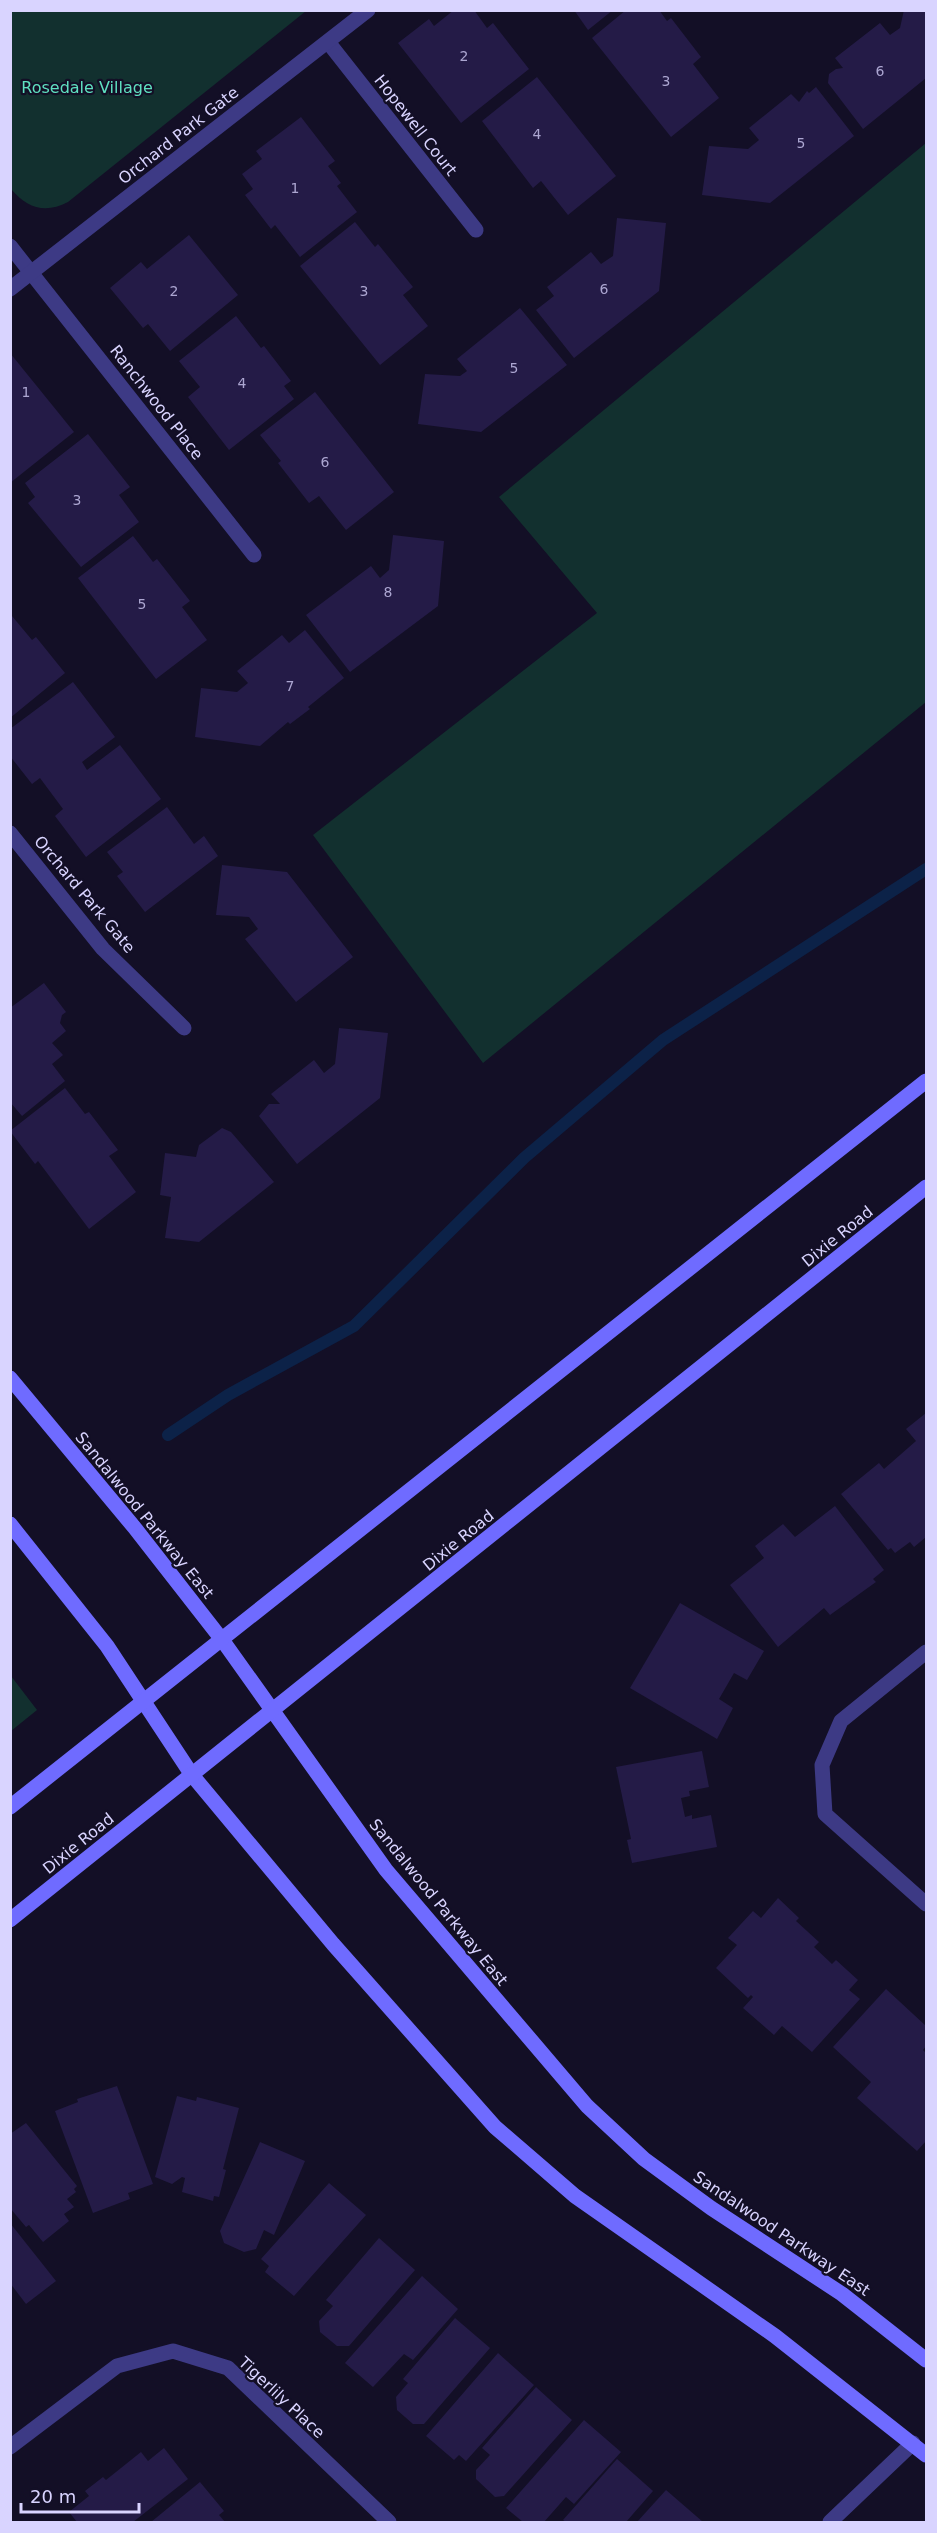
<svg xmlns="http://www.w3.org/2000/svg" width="937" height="2533" font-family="'DejaVu Sans',sans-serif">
  <rect width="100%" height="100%" fill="#130f26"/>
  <g fill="#12302f">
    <path d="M11,10H306V11L68,202C45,214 27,208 11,189Z"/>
    <polygon points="926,143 926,702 483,1063 313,835 597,613 499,497"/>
    <polygon points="11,1676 37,1710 11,1731 10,1731"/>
  </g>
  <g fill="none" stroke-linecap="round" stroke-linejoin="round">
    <polyline stroke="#0c2248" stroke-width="12" points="168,1435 228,1395 354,1326 524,1158 663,1040 926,869"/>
  </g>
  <g fill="#241b47">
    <polygon points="454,10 474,10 487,28 493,23 529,69 461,123 398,43 429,19 434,26"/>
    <polygon points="574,10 613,10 588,30"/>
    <polygon points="626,10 659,10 667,21 671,18 701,57 693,64 719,98 671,137 592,38"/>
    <polygon points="904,10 926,10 926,78 863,129 828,83 829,74 836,69 843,68 835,58 880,23 890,35 900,28"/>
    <polygon points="537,77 616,176 568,215 541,181 533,188 482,121"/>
    <polygon points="816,87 854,136 770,203 702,195 709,146 748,149 759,140 749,128 791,94 799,102 807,91 809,93"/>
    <polygon points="301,117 335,161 328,166 341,183 337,186 357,212 300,257 275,225 271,229 245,195 253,189 242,174 262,159 256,151"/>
    <polygon points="617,218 666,223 659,291 574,358 536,310 554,296 547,287 591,252 601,264 613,256"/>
    <polygon points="355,222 375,247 378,244 413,287 403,295 428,326 380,365 300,266"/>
    <polygon points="189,235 238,295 170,351 148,324 143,328 110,288 141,262 147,269"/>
    <polygon points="520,308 567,365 481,432 418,424 425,374 460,376 467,371 457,359"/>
    <polygon points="236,316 261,348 264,346 291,381 284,386 294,399 229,450 188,397 200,387 179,361"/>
    <polygon points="10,353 74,432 10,483"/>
    <polygon points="315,392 394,492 346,530 319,496 309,503 278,463 281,461 260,435"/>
    <polygon points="88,434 130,487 119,495 139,522 81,567 28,503 35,497 25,483"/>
    <polygon points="393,535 444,541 438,606 350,672 306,615 371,566 380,578 389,570"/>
    <polygon points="133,536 153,562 157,559 190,601 182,607 207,640 156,679 78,578"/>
    <polygon points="12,616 32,640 36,637 65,673 10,718 10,617"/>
    <polygon points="305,630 344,678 308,707 310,709 290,724 288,722 260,746 195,737 201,688 237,692 248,683 237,671 282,635 289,643"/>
    <polygon points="73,682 115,737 82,762 87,770 120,745 161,799 86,857 55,816 63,809 40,778 32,784 10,756 10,729"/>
    <polygon points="167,807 194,844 204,836 218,856 145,912 117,876 123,872 107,852"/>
    <polygon points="222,865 287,872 353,957 296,1002 245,939 258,929 249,917 216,915"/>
    <polygon points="44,983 66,1012 62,1015 60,1023 66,1031 52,1043 63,1055 52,1064 65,1081 22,1116 10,1102 10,1008"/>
    <polygon points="339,1028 388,1033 380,1098 297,1164 259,1116 269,1104 280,1104 271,1094 314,1060 324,1073 335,1064"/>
    <polygon points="65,1088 85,1114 89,1112 118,1150 109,1156 136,1192 89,1229 38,1161 35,1164 10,1131"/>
    <polygon points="222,1128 231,1132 274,1182 199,1242 165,1238 171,1197 160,1195 165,1153 196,1157 199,1145"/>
    <polygon points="926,1413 926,1537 914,1547 910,1542 895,1553 891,1548 888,1550 841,1494 879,1463 884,1469 916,1441 906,1429"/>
    <polygon points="835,1506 884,1570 873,1579 876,1582 830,1615 824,1608 778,1647 730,1585 764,1558 755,1546 783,1524 795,1537"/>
    <polygon points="680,1603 764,1651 747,1680 734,1673 719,1699 733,1708 717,1739 630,1688"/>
    <polygon points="702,1751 709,1787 689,1791 690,1796 681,1798 685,1817 692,1815 692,1819 711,1815 717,1847 632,1863 627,1840 631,1839 616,1767"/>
    <polygon points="778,1898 799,1918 796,1921 819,1942 814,1947 832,1964 836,1960 858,1980 849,1990 860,1999 812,2052 782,2026 774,2035 743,2008 753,1997 751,1995 748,1998 716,1968 737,1945 728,1938 753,1911 761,1918"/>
    <polygon points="886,1989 926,2026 926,2046 923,2050 926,2053 926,2141 917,2151 857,2098 871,2082 833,2047"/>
    <polygon points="117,2086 153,2184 128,2193 130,2199 93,2213 55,2111 78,2102 77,2099"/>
    <polygon points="177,2096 196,2101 197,2097 239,2108 223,2169 226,2170 219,2197 214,2196 213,2201 182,2192 185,2178 182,2177 172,2184 155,2177"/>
    <polygon points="26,2123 77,2186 74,2189 76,2192 67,2199 74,2207 64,2214 69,2221 43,2242 29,2225 26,2227 10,2208 10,2134"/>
    <polygon points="260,2142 305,2161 274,2235 264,2230 256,2249 244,2252 224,2243 220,2231"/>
    <polygon points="329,2183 366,2215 294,2296 265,2272 269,2266 261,2259"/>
    <polygon points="10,2223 56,2281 26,2304 10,2283"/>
    <polygon points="379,2238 415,2270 349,2346 337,2346 320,2332 319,2321 333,2306 326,2300"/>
    <polygon points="422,2276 458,2309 413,2360 404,2354 373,2387 345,2363"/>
    <polygon points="455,2318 490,2348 424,2424 413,2424 397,2410 396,2397 408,2383 403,2379"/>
    <polygon points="498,2353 534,2385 466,2461 459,2455 454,2460 426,2436"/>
    <polygon points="536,2387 572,2420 504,2496 495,2497 476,2479 476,2470 490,2455 482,2448"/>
    <polygon points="584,2420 621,2452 574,2504 566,2497 544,2522 523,2522 506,2508"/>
    <polygon points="164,2448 188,2479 133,2522 77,2522 69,2512 89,2496 85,2491 103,2477 106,2480 141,2452 148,2461"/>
    <polygon points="617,2459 653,2491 626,2522 566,2522 563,2520"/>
    <polygon points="200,2482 224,2511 219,2515 225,2522 151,2522"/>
    <polygon points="666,2490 703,2522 637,2522"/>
  </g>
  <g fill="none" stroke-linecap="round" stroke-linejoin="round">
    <g stroke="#3d3a85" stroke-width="15">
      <polyline points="328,42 476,230"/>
      <polyline points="10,246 254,555"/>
      <polyline points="10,289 368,10"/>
      <polyline points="10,833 103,949 184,1028"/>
      <polyline points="926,1652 841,1721 822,1765 825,1814 926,1904"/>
      <polyline points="10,2447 117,2366 173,2351 228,2368 389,2522"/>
      <polyline points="830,2522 913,2443"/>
    </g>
    <g stroke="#6f6bff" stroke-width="15">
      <polyline points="10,1378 134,1527 223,1641 386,1870 587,2106 644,2159 711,2208 842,2294 926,2360"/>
      <polyline points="10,1524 107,1646 192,1775 333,1944 495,2127 575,2196 775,2336 926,2455"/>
      <polyline points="10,1807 926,1081"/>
      <polyline points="10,1920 926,1187"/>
    </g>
  </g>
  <g text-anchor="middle" stroke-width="4.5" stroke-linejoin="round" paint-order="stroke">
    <g font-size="14" fill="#aca6d1">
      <text x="464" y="61">2</text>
      <text x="880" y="76">6</text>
      <text x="666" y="86">3</text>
      <text x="537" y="139">4</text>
      <text x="801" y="148">5</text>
      <text x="295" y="193">1</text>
      <text x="604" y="294">6</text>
      <text x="174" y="296">2</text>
      <text x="364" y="296">3</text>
      <text x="514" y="373">5</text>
      <text x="242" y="388">4</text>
      <text x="26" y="397">1</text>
      <text x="325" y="467">6</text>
      <text x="77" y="505">3</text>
      <text x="388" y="597">8</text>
      <text x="142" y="609">5</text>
      <text x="290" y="691">7</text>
    </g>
    <g font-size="16" fill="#5fe0c0" stroke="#130f26">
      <text x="87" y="93">Rosedale Village</text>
    </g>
    <g font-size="16" fill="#d9d4ff" stroke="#130f26">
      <text transform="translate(416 125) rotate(52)" y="6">Hopewell Court</text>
      <text transform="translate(178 135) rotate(-38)" y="6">Orchard Park Gate</text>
      <text transform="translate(157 402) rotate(52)" y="6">Ranchwood Place</text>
      <text transform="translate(85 894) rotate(50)" y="6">Orchard Park Gate</text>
      <text transform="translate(837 1236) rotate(-39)" y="6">Dixie Road</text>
      <text transform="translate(145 1515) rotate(51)" y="6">Sandalwood Parkway East</text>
      <text transform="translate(458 1540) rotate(-39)" y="6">Dixie Road</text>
      <text transform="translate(78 1843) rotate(-39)" y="6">Dixie Road</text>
      <text transform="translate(439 1902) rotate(51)" y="6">Sandalwood Parkway East</text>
      <text transform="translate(782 2233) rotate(34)" y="6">Sandalwood Parkway East</text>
      <text transform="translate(282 2397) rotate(43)" y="6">Tigerlily Place</text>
    </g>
  </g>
  <rect width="937" height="2533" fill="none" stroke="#d9d4ff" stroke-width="24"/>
  <path d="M21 2503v9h118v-9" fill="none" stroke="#d9d4ff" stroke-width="3"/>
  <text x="30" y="2503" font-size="18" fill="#d9d4ff" stroke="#130f26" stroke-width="4.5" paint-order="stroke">20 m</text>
</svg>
